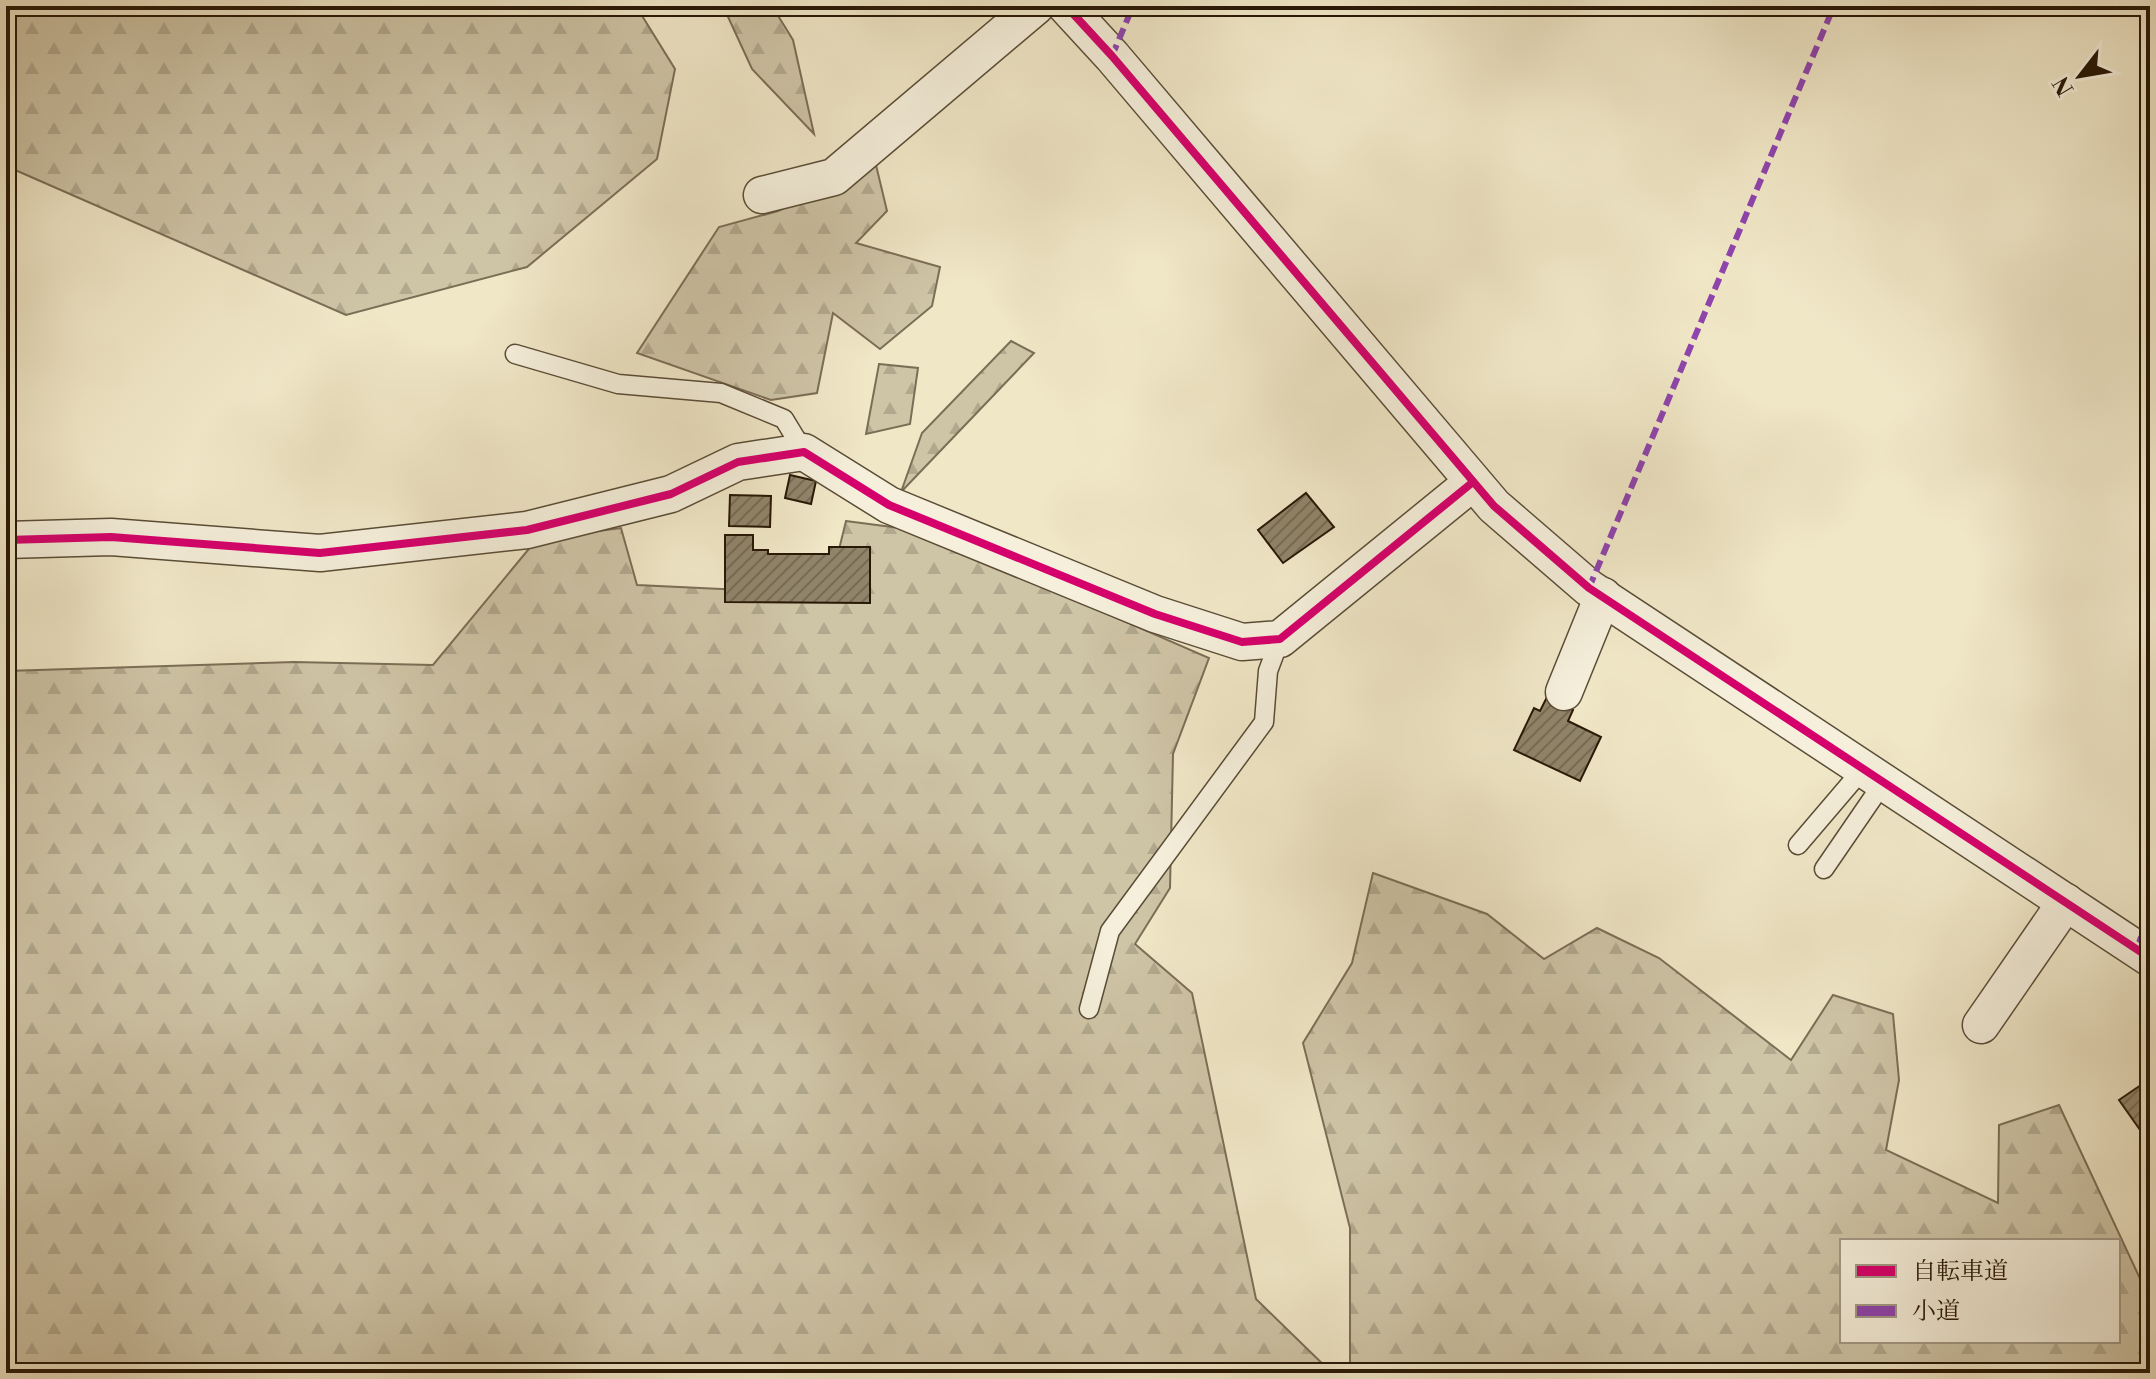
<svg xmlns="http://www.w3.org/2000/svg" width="2156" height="1379" font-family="'Libre Bodoni','Noto Serif JP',serif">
  <defs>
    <pattern id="forest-firs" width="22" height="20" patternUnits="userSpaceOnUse" patternTransform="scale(2)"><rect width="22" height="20" fill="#cec4a6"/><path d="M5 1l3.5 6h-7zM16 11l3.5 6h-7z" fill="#b1a88d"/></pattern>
    <pattern id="building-hatch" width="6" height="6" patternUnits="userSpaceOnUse" patternTransform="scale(2)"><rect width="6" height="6" fill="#90846a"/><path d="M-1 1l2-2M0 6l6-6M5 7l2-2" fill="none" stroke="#766b55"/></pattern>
  </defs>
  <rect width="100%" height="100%" fill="#f0e7c7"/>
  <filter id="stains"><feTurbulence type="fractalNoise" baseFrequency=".0025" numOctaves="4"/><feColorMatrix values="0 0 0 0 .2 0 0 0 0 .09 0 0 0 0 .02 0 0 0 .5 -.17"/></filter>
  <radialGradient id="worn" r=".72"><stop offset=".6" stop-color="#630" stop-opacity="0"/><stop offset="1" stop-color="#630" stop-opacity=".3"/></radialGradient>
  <g fill="url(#forest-firs)" stroke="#7b6e56" stroke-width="2" fill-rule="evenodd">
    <polygon points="6,6 636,6 675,69 657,159 527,267 346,315 6,166"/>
    <polygon points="723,6 772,6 793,40 814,134 752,69"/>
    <polygon points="876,165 887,211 856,243 940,267 932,306 880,349 833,313 817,393 771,400 637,353 719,227 778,211"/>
    <polygon points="1011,341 1034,353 901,492 922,433"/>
    <polygon points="879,364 918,368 910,424 866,434"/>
    <polygon points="846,521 915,530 1209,658 1173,754 1170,888 1135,944 1192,993 1256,1299 1332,1373 6,1373 6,671 294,662 433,665 537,539 621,528 637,585 828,594"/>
    <path d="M1373,873L1487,914L1544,959L1597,928L1659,958L1791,1060L1833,995L1893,1014L1899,1080L1886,1150L1998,1203L1999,1125L2059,1105L2150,1300V1373H1350V1228L1303,1043L1352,963ZM2118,1241V1341H1842V1241Z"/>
  </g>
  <g fill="url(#building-hatch)" stroke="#281806" stroke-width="2">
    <polygon points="790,475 816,481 811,504 785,498"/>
    <polygon points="1306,493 1334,527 1283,563 1258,530"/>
    <polygon points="730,495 771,496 770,527 729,526"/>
    <polygon points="725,535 753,535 753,550 768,550 768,554 829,554 829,547 870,547 870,603 725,602"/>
    <polygon points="1547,697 1573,710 1568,721 1601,737 1580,781 1514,750 1534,708 1540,711"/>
    <polygon points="2150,1079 2150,1144 2119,1100"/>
  </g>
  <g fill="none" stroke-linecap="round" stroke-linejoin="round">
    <g stroke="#5a4c36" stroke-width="21">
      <g id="service">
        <polyline points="515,354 618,384 721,393 784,419 804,452"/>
        <polyline points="1798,845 1862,770"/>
        <polyline points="1824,869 1883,783"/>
        <polyline points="1089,1009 1110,931 1264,722 1268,671 1280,639"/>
      </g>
    </g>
    <g stroke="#5a4c36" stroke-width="39">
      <g id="minor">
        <polyline points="1066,6 1112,56 1494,506 1589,588 2150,958"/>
        <polyline points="762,195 834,177 1036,6"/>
        <polyline points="6,540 111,537 320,553 527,530 671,494 738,462 804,452 889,505 1155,614 1242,642 1280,639 1473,482"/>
        <polyline points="1564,692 1603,596"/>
        <polyline points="1981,1025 2066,902"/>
      </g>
    </g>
    <use href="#service" stroke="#f5efdb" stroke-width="18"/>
    <use href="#minor" stroke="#f5efdb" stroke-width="36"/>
    <g stroke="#8e44ad" stroke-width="6" stroke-dasharray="12 6" stroke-linecap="butt">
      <polyline points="1112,56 1133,6"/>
      <polyline points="1589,588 1834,6"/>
      <polyline points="2137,948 2150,913"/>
    </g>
    <g stroke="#f5efdb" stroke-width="13">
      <g id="cycleway">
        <polyline points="1066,6 1112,56 1494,506 1589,588 2150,958"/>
        <polyline points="6,540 111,537 320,553 527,530 671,494 738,462 804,452 889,505 1155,614 1242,642 1280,639 1473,482"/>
      </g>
    </g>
    <use href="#cycleway" stroke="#d6006c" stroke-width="8"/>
  </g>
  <rect width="2156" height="1379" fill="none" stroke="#f0e7c7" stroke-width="32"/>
  <rect x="8" y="8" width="2140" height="1363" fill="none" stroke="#281806" stroke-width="4"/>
  <rect x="16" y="16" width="2124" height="1347" fill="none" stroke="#281806" stroke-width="2"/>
  <rect x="1840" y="1239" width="280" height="104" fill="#f5efdb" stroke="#a39986" stroke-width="2"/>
  <rect x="1856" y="1265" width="40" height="12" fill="#d6006c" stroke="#a39986" stroke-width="2"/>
  <text x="1912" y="1279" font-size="24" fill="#281806">自転車道</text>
  <rect x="1856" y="1305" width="40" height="12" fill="#8e44ad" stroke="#a39986" stroke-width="2"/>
  <text x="1912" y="1319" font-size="24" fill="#281806">小道</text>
  <g transform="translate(2080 76) rotate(239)" stroke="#f5efdb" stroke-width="6" paint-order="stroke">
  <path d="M0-6L14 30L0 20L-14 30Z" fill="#281806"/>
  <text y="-12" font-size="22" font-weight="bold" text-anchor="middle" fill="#281806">N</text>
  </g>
  <rect width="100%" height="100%" filter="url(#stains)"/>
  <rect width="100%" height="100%" fill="url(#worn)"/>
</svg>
